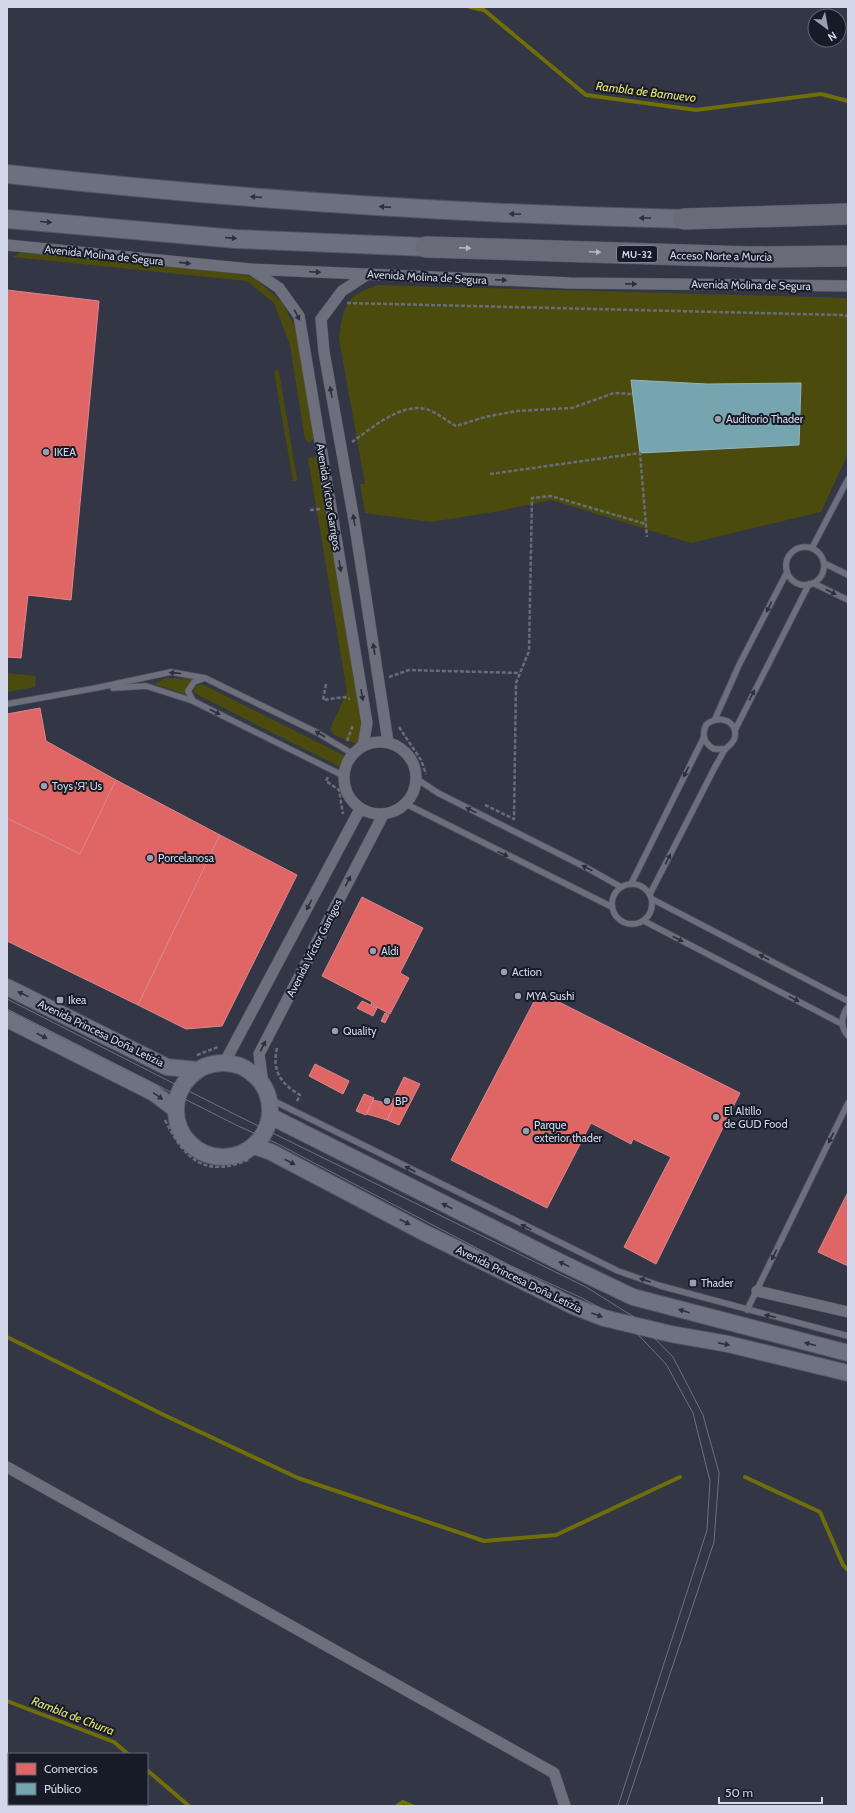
<svg xmlns="http://www.w3.org/2000/svg" width="855" height="1813" font-family="Cabin,sans-serif">
  <rect width="100%" height="100%" fill="#323645"/>
  <g fill="#4c4b0e" fill-rule="evenodd">
    <polygon points="21,252 230,272 253,277 282,302 296,329 314,438 310,443 305,440 290,345 274,303 247,281 13,257"/>
    <path d="M378,285L848,298V454L821,512L691,543L551,500L494,512L431,522L365,513L360,484H365L339,339C343,307 345,295 378,285ZM631,380L707,384L801,383L799,445L640,452Z"/>
    <polygon points="277,369 279,372 297,478 296,481 293,481 274,372"/>
    <polygon points="312,457 317,457 363,729 359,745 334,735 330,729 347,692 308,459"/>
    <polygon points="7,673 36,676 35,687 7,692"/>
    <polygon points="166,678 193,679 186,688 187,695 154,684"/>
    <polygon points="202,684 347,757 342,768 198,695 194,692 195,687"/>
    <polygon points="7,1778 9,1778 9,1804 92,1804 99,1806 7,1806"/>
  </g>
  <g fill="#e06666" stroke="#dc888d">
    <polygon points="7,290 99,301 71,600 28,595 21,658 7,657"/>
    <polygon points="40,708 46,741 116,780 80,854 7,818 7,714"/>
    <polygon points="116,780 220,835 138,1005 7,941 7,818 80,854"/>
    <polygon points="220,835 297,875 222,1026 186,1029 138,1005"/>
    <polygon points="362,897 423,928 400,973 409,978 390,1014 371,1004 372,1002 322,976"/>
    <polygon points="539,992 740,1093 656,1264 624,1247 671,1157 633,1139 631,1144 591,1123 547,1208 451,1160"/>
    <polygon points="362,1001 377,1008 373,1016 357,1008"/>
    <polygon points="385,1013 389,1015 385,1023 381,1021"/>
    <polygon points="315,1064 349,1081 343,1094 309,1076"/>
    <polygon points="404,1077 420,1084 399,1125 387,1120 394,1105 391,1104"/>
    <polygon points="364,1094 374,1098 366,1115 356,1111"/>
    <polygon points="373,1100 394,1105 387,1120 367,1114"/>
    <polygon points="848,1192 848,1266 818,1252"/>
  </g>
  <polygon fill="#76a5af" stroke="#92b4c0" points="631,380 707,384 801,383 799,445 640,453"/>
  <g fill="none" stroke-linecap="round" stroke-linejoin="round">
    <g stroke="#706e06" stroke-width="4">
      <polyline points="470,7 484,10 586,95 696,110 821,94 848,101"/>
      <polyline points="7,1337 164,1415 298,1478 484,1541 556,1535 680,1477"/>
      <polyline points="745,1477 820,1512 843,1565 848,1570"/>
      <polyline points="7,1701 114,1742 128,1754"/>
      <polyline points="147,1770 189,1806"/>
      <polyline points="397,1806 403,1802 412,1806"/>
    </g>
    <g stroke="#505461" stroke-width="7">
      <g id="lane">
        <circle cx="805" cy="566" r="19"/>
        <polyline points="812,548 848,479"/>
        <polyline points="824,563 848,575"/>
        <polyline points="813,583 848,600"/>
        <polyline points="113,688 146,686 193,701 344,776"/>
        <polyline points="193,701 188,691 194,682 205,678"/>
        <polyline points="7,704 96,688 171,672 205,678 316,732 353,754"/>
        <polyline points="715,719 739,665 787,572"/>
        <polyline points="735,730 809,584"/>
        <polyline points="417,779 438,793 589,869 621,887"/>
        <polyline points="406,804 612,907"/>
        <circle cx="632" cy="904" r="20"/>
        <polyline points="631,884 704,737"/>
        <path d="M650,894L715,767C718,762 721,756 724,751C728,745 734,744 735,736C737,719 716,715 706,725C701,736 705,744 714,749H725"/>
        <polyline points="652,899 848,1001"/>
        <polyline points="644,921 842,1024"/>
        <path d="M848,1007C841,1016 840,1027 848,1036"/>
        <polyline points="270,1099 618,1271 661,1286 848,1336"/>
        <polyline points="747,1310 848,1103"/>
      </g>
    </g>
    <g stroke="#505461" stroke-width="12">
      <g id="street">
        <polyline points="7,245 250,269 570,283 848,286"/>
        <polyline points="251,269 279,288 299,316 367,723 363,746"/>
        <polyline points="368,274 342,291 321,319 324,352 355,526 388,742"/>
        <circle cx="380" cy="778" r="36"/>
        <polyline points="230,1063 228,1056 360,809"/>
        <polyline points="263,1084 259,1054 383,815"/>
        <polyline points="757,1291 848,1312"/>
        <polyline points="7,1467 554,1773 565,1806"/>
        <polyline points="7,1762 9,1762"/>
        <polyline points="131,1804 134,1806"/>
      </g>
    </g>
    <g stroke="#505461" stroke-width="18">
      <g id="secondary">
        <polyline points="7,987 167,1067 198,1070"/>
        <polyline points="7,1019 154,1093 175,1109"/>
        <circle cx="223" cy="1110" r="47"/>
        <polyline points="270,1116 564,1264 633,1297 848,1353"/>
        <polyline points="254,1146 271,1152 425,1233 573,1306 604,1318 671,1334 728,1344 848,1373"/>
      </g>
    </g>
    <g stroke="#505461" stroke-width="20">
      <g id="primary">
        <path d="M7,174C232,199 458,214 684,219"/>
        <polyline points="7,219 236,239 426,247"/>
      </g>
    </g>
    <g stroke="#505461" stroke-width="22">
      <g id="highway">
        <polyline points="684,219 848,214"/>
        <polyline points="426,247 750,257 848,256"/>
      </g>
    </g>
    <g stroke="#696d79" stroke-width="2.5" stroke-dasharray="4 2" stroke-linecap="butt">
      <polyline points="347,303 841,315 848,316"/>
      <path d="M352,442C372,428 400,403 426,409C436,412 447,421 456,426L485,417L517,411L572,408L614,393L633,394"/>
      <polyline points="490,474 640,453 647,537"/>
      <polyline points="310,510 321,509"/>
      <polyline points="389,677 409,670 520,673"/>
      <polyline points="326,684 323,700 344,697 350,699"/>
      <polyline points="399,727 421,760 426,774"/>
      <polyline points="347,741 353,725"/>
      <polyline points="328,777 326,781 339,790 343,814"/>
      <polyline points="485,805 514,819 516,683 529,651 532,498 551,496 646,524"/>
      <path d="M277,1048C272,1071 280,1083 300,1095L296,1103"/>
      <polyline points="197,1055 218,1047"/>
      <path d="M165,1120C184,1159 205,1179 250,1159"/>
    </g>
    <use href="#lane" stroke="#6d707c" stroke-width="5.5"/>
    <use href="#street" stroke="#6d707c" stroke-width="11"/>
    <use href="#secondary" stroke="#6e7281" stroke-width="16"/>
    <use href="#primary" stroke="#6d707e" stroke-width="18"/>
    <use href="#highway" stroke="#696c78" stroke-width="21"/>
    <g stroke="#6e727d" stroke-width="1">
      <polyline points="7,999 238,1116 586,1287 634,1317 673,1357 703,1415 719,1473 714,1542 626,1806"/>
      <polyline points="7,1009 236,1125 276,1143 511,1266 582,1298 627,1323 666,1364 693,1413 710,1481 707,1530 618,1806"/>
    </g>
  </g>
  <defs><path id="oneway-solid" d="M-6-.8H1V-3.2L6.5 0L1 3.2V.8H-6Z"/></defs>
  <g fill="#2c303d">
    <use href="#oneway-solid" transform="translate(256 197) rotate(-176)"/>
    <use href="#oneway-solid" transform="translate(385 207) rotate(-176)"/>
    <use href="#oneway-solid" transform="translate(515 214) rotate(-178)"/>
    <use href="#oneway-solid" transform="translate(645 218) rotate(-179)"/>
    <use href="#oneway-solid" transform="translate(46 222) rotate(5)"/>
    <use href="#oneway-solid" transform="translate(231 238) rotate(5)"/>
  </g>
  <g fill="#b2b8c7">
    <use href="#oneway-solid" transform="translate(465 248) rotate(2)"/>
    <use href="#oneway-solid" transform="translate(595 252) rotate(2)"/>
  </g>
  <g fill="#2c303c">
    <use href="#oneway-solid" transform="translate(185 263) rotate(6)"/>
    <use href="#oneway-solid" transform="translate(315 272) rotate(3)"/>
    <use href="#oneway-solid" transform="translate(501 280) rotate(3)"/>
    <use href="#oneway-solid" transform="translate(631 284) rotate(1)"/>
    <use href="#oneway-solid" transform="translate(297 315) rotate(62)"/>
    <use href="#oneway-solid" transform="translate(331 392) rotate(-100)"/>
    <use href="#oneway-solid" transform="translate(354 520) rotate(-100)"/>
    <use href="#oneway-solid" transform="translate(340 566) rotate(80)"/>
    <use href="#oneway-solid" transform="translate(831 592) rotate(27)"/>
    <use href="#oneway-solid" transform="translate(769 607) rotate(117)"/>
    <use href="#oneway-solid" transform="translate(374 649) rotate(-99)"/>
    <use href="#oneway-solid" transform="translate(175 673) rotate(-175)"/>
    <use href="#oneway-solid" transform="translate(362 695) rotate(80)"/>
    <use href="#oneway-solid" transform="translate(752 695) rotate(-63)"/>
    <use href="#oneway-solid" transform="translate(215 712) rotate(27)"/>
    <use href="#oneway-solid" transform="translate(320 734) rotate(-150)"/>
    <use href="#oneway-solid" transform="translate(686 772) rotate(117)"/>
    <use href="#oneway-solid" transform="translate(471 810) rotate(-153)"/>
    <use href="#oneway-solid" transform="translate(503 854) rotate(26)"/>
    <use href="#oneway-solid" transform="translate(668 859) rotate(-63)"/>
    <use href="#oneway-solid" transform="translate(587 868) rotate(-153)"/>
    <use href="#oneway-solid" transform="translate(348 881) rotate(-63)"/>
    <use href="#oneway-solid" transform="translate(309 905) rotate(118)"/>
    <use href="#oneway-solid" transform="translate(678 939) rotate(28)"/>
    <use href="#oneway-solid" transform="translate(764 957) rotate(-152)"/>
    <use href="#oneway-solid" transform="translate(794 999) rotate(27)"/>
    <use href="#oneway-solid" transform="translate(263 1046) rotate(-63)"/>
    <use href="#oneway-solid" transform="translate(831 1138) rotate(116)"/>
    <use href="#oneway-solid" transform="translate(410 1169) rotate(-153)"/>
    <use href="#oneway-solid" transform="translate(526 1227) rotate(-154)"/>
    <use href="#oneway-solid" transform="translate(774 1255) rotate(116)"/>
    <use href="#oneway-solid" transform="translate(645 1280) rotate(-161)"/>
    <use href="#oneway-solid" transform="translate(770 1316) rotate(-166)"/>
  </g>
  <g fill="#2d313e">
    <use href="#oneway-solid" transform="translate(23 994) rotate(-154)"/>
    <use href="#oneway-solid" transform="translate(42 1036) rotate(27)"/>
    <use href="#oneway-solid" transform="translate(158 1096) rotate(35)"/>
    <use href="#oneway-solid" transform="translate(290 1162) rotate(28)"/>
    <use href="#oneway-solid" transform="translate(447 1206) rotate(-153)"/>
    <use href="#oneway-solid" transform="translate(405 1222) rotate(28)"/>
    <use href="#oneway-solid" transform="translate(564 1264) rotate(-154)"/>
    <use href="#oneway-solid" transform="translate(684 1311) rotate(-164)"/>
    <use href="#oneway-solid" transform="translate(597 1315) rotate(20)"/>
    <use href="#oneway-solid" transform="translate(724 1344) rotate(11)"/>
    <use href="#oneway-solid" transform="translate(810 1344) rotate(-166)"/>
  </g>
  <g fill="#9a9fb0" stroke="#171b27" stroke-width="1.5">
    <circle cx="718" cy="419" r="4"/>
    <circle cx="46" cy="452" r="4"/>
    <circle cx="44" cy="786" r="4"/>
    <circle cx="150" cy="858" r="4"/>
    <circle cx="373" cy="951" r="4"/>
    <circle cx="504" cy="972" r="4"/>
    <circle cx="518" cy="996" r="4"/>
    <rect x="56" y="996" width="8" height="8" rx="2"/>
    <circle cx="335" cy="1031" r="4"/>
    <circle cx="387" cy="1101" r="4"/>
    <circle cx="716" cy="1117" r="4"/>
    <circle cx="526" cy="1131" r="4"/>
    <rect x="689" y="1279" width="8" height="8" rx="2"/>
  </g>
  <g text-anchor="middle" stroke-width="4" stroke-linejoin="round" paint-order="stroke">
    <rect fill="#171b27" stroke="#9a9faf" stroke-width="1" x="617" y="246" width="40" height="16" rx="3"/>
    <g font-size="10" font-weight="bold" fill="#d2d8e9">
      <text x="637" y="258">MU-32</text>
    </g>
    <g font-size="11" fill="#d2d8e9" stroke="#171b27">
      <text transform="translate(104 255) rotate(6)" y="4">Avenida Molina de Segura</text>
      <text transform="translate(721 256) rotate(1)" y="4">Acceso Norte a Murcia</text>
      <text transform="translate(427 277) rotate(3)" y="4">Avenida Molina de Segura</text>
      <text transform="translate(751 285) rotate(1)" y="4">Avenida Molina de Segura</text>
      <text transform="translate(329 497) rotate(81)" y="4">Avenida Víctor Garrigos</text>
      <text transform="translate(314 948) rotate(-63)" y="4">Avenida Víctor Garrigos</text>
      <text transform="translate(101 1033) rotate(26)" y="4">Avenida Princesa Doña Letizia</text>
      <text transform="translate(519 1279) rotate(26)" y="4">Avenida Princesa Doña Letizia</text>
    </g>
    <g font-size="11" fill="#d2d8e9" stroke="#171b27" text-anchor="start">
      <text x="726" y="423">Auditorio Thader</text>
      <text x="54" y="456">IKEA</text>
      <text x="52" y="790">Toys 'Я' Us</text>
      <text x="158" y="862">Porcelanosa</text>
      <text x="381" y="955">Aldi</text>
      <text x="512" y="976">Action</text>
      <text x="526" y="1000">MYA Sushi</text>
      <text x="68" y="1004">Ikea</text>
      <text x="343" y="1035">Quality</text>
      <text x="395" y="1105">BP</text>
      <text x="724" y="1115">El Altillo<tspan x="724" dy="13">de GUD Food</tspan></text>
      <text x="534" y="1129">Parque<tspan x="534" dy="13">exterior thader</tspan></text>
      <text x="701" y="1287">Thader</text>
    </g>
    <g font-size="12" font-style="italic" fill="#e9e76a" stroke="#171b27">
      <text transform="translate(646 92) rotate(7)" y="4">Rambla de Barnuevo</text>
      <text transform="translate(73 1716) rotate(21)" y="4">Rambla de Churra</text>
    </g>
  </g>
  <rect width="855" height="1813" fill="none" stroke="#d2d8e9" stroke-width="16"/>
  <rect x="8" y="1753" width="140" height="52" fill="#171b27" stroke="#626775"/>
  <rect x="16" y="1763" width="20" height="12" fill="#e06666" stroke="#626775"/>
  <text x="44" y="1773" font-size="12" fill="#d2d8e9">Comercios</text>
  <rect x="16" y="1783" width="20" height="12" fill="#76a5af" stroke="#626775"/>
  <text x="44" y="1793" font-size="12" fill="#d2d8e9">Público</text>
  <g transform="translate(827 28) rotate(148)"><circle r="19" fill="#171b27" stroke="#626775"/>
  <path d="M0-3L7 15L0 10L-7 15Z" fill="#9a9fb0"/>
  <text y="-6" font-size="11" font-weight="bold" text-anchor="middle" fill="#d2d8e9">N</text>
  </g>
  <path d="M719 1797v6h103v-6" fill="none" stroke="#d2d8e9" stroke-width="2"/>
  <text x="725" y="1797" font-size="12" fill="#d2d8e9" stroke="#171b27" stroke-width="3" paint-order="stroke">50 m</text>
</svg>
